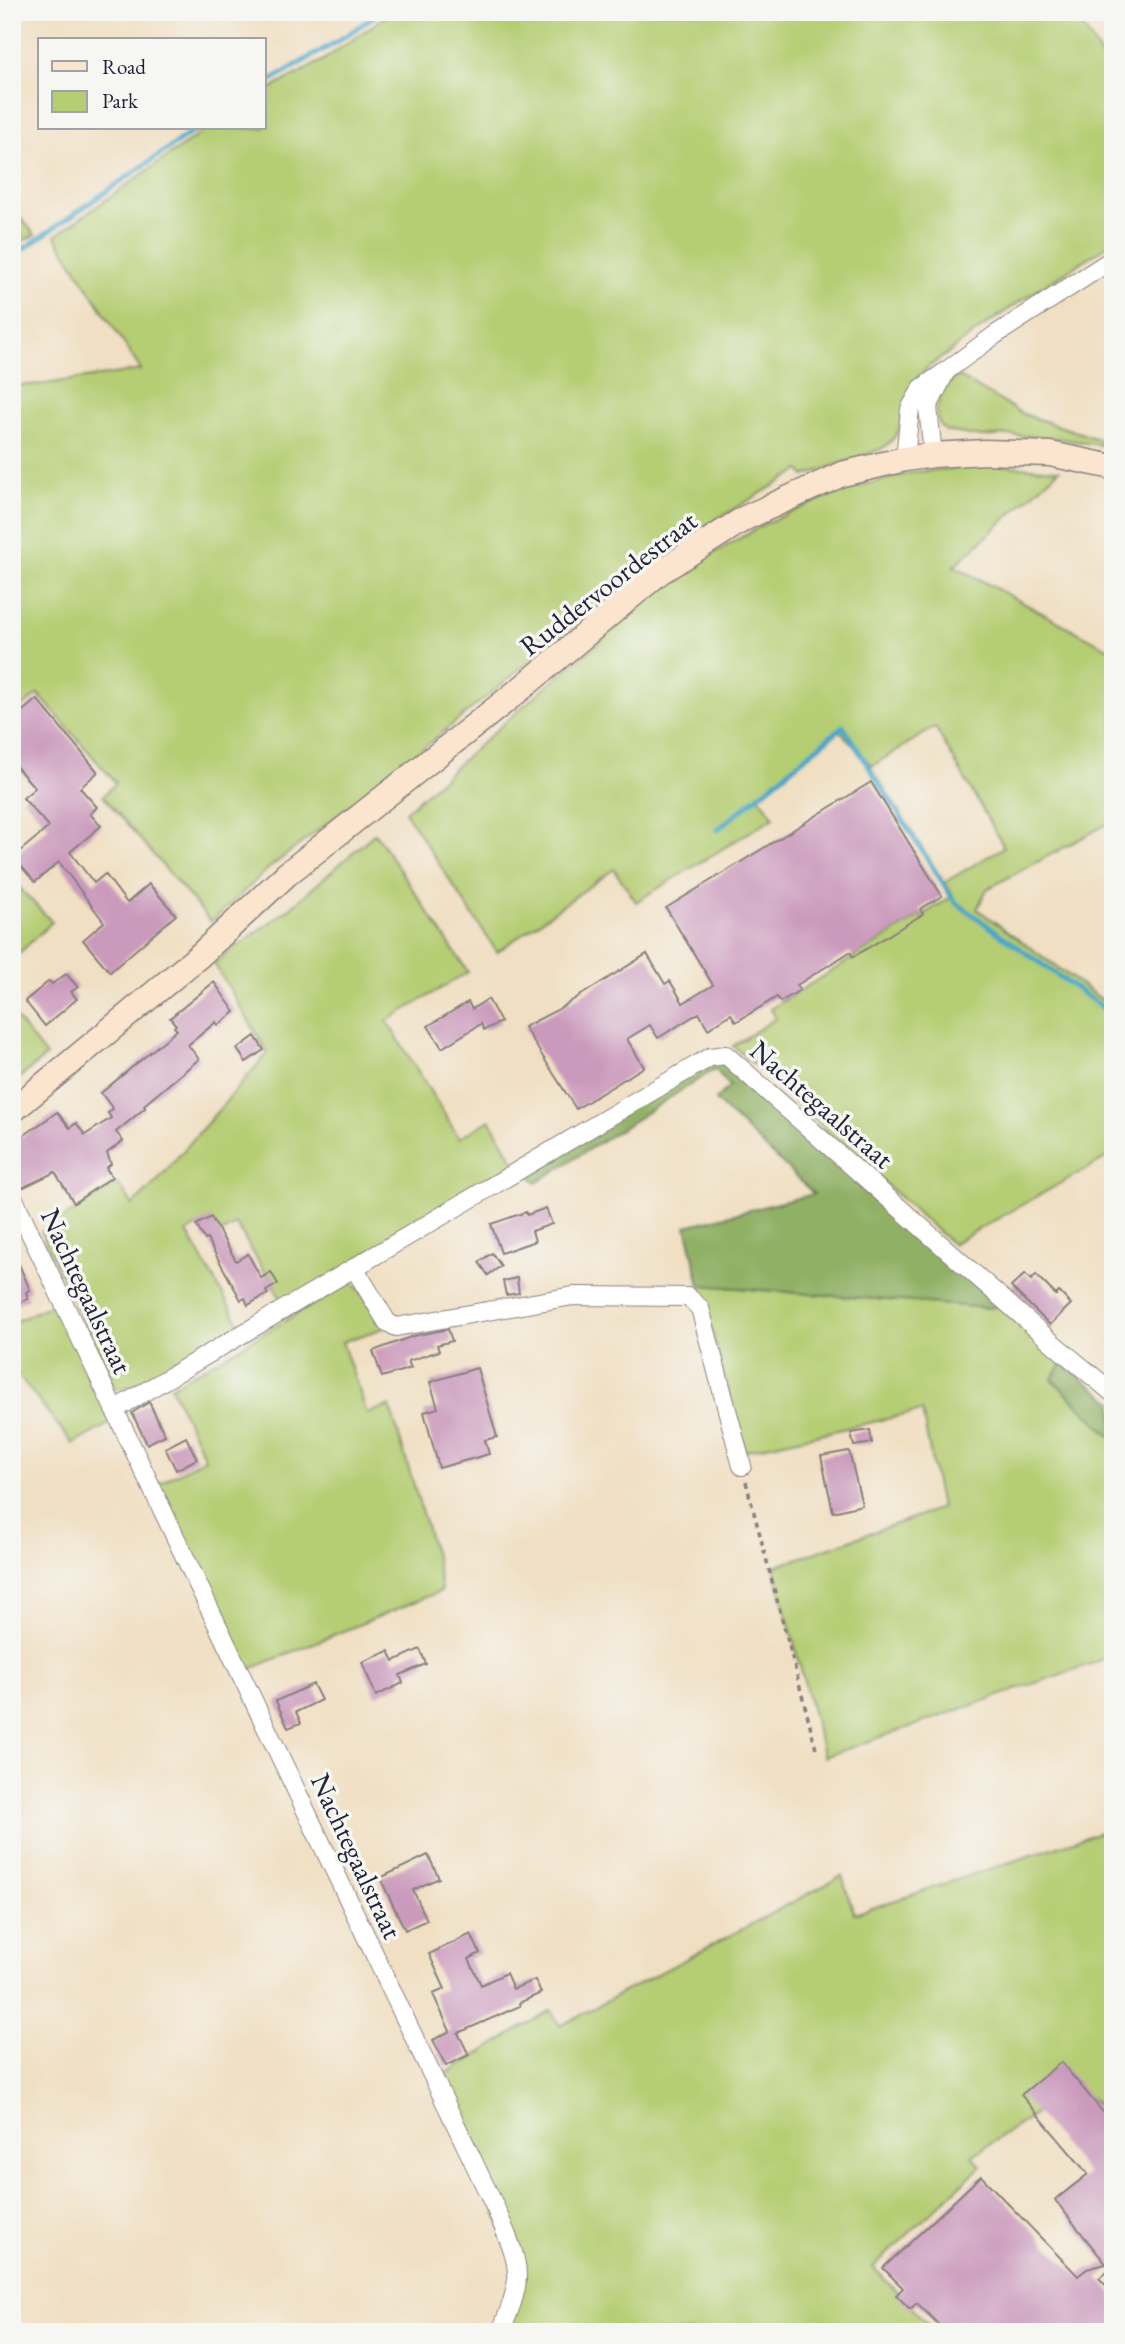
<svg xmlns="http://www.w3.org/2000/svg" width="1125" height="2344" font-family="'EB Garamond',serif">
  <rect width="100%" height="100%" fill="#f6f6f2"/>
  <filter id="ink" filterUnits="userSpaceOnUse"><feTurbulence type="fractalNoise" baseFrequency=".0143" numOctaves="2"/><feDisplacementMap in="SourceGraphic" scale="14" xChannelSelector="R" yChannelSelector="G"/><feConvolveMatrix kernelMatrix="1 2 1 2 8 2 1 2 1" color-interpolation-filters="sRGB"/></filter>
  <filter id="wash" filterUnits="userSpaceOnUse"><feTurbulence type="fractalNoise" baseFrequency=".00686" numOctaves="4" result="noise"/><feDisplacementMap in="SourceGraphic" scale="28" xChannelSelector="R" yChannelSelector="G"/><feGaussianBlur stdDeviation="1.57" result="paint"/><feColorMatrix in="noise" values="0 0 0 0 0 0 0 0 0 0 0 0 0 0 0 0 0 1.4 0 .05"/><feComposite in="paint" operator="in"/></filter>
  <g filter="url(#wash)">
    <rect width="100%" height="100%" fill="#f0dfc2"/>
    <g fill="#b5cd73" stroke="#6c7857" stroke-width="2">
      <path d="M392,12H1074L1113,75V242C1060,276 1007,308 957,346C946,356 929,364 919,376C899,399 911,431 881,449L805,476L800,470L670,547L394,772L269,868L211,922L103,796L116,783L38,694L12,715V386L44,384L141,370L55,236L208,128H264V92L322,61Z"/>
      <polygon points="12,207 35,235 12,246"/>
      <polygon points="958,376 1023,414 1113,444 1113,447 1056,438 1006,435 982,437 946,431 940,426 936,411 943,388"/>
      <polygon points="995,465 1059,470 954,566 1113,651 1113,821 987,889 977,909 1113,1008 1113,1154 952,1244 733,1046 776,1018 770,1009 953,896 945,882 1004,847 935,727 872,766 840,731 759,796 774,817 636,902 614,869 497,952 405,812 521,708 683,571 766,523 841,491 914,472"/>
      <path d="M375,833L468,972L387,1021L459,1138L490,1120L516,1165L284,1304L236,1224L213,1238L204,1222L187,1232L243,1330C206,1351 158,1386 115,1389L41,1232L118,1184L133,1205L158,1180L268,1053L214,963L289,909Z"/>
      <polygon points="12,880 52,922 12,960"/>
      <polygon points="12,1013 46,1056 12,1084"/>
      <polygon points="352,1282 365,1297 384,1328 342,1342 367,1413 390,1406 436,1559 441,1591 248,1670 158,1484 205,1458 171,1387"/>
      <polygon points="700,1285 988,1308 1002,1305 1062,1364 1052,1379 1113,1439 1113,1656 824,1757 774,1567 941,1508 922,1411 744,1451"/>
      <polygon points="55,1303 114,1421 73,1444 12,1367 12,1323"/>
      <polygon points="1113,1828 1113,2114 1075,2087 972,2156 981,2166 873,2267 935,2332 507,2332 523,2281 441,2077 551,2010 560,2026 842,1876 854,1914"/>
    </g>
    <g fill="#90b065" stroke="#596950" stroke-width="2">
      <polygon points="716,1054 1002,1305 988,1308 700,1285 686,1226 814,1194 715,1100 730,1086 715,1069 536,1183 526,1169"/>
      <polygon points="1062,1364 1113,1402 1113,1439 1052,1379"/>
    </g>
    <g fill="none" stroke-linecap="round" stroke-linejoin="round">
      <g stroke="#48a6c7" stroke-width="5">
        <polyline points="264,84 338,41 380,12"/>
        <polyline points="12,257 198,128"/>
        <polyline points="717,830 843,726 955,902 1113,1015"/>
      </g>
    </g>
    <g id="blocks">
      <g fill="#ca9abc">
        <polygon points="37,699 98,772 80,788 97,807 90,814 101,826 70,852 94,883 105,874 127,903 149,884 176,915 110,972 83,940 104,922 59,862 35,882 13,857 49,827 23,798 35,788 12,762 12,720"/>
        <polygon points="871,782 942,896 920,909 923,914 853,957 850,952 797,985 800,990 780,1002 777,997 736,1022 731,1014 708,1029 699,1013 658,1038 650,1025 627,1039 644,1067 576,1109 524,1027 557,1010 647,954 665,984 670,981 683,1003 713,985 666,908"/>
        <polygon points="66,974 78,987 71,992 77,999 45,1026 25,1001 49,981 52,984"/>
        <polygon points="214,982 235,1012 218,1025 216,1022 188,1045 199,1059 144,1105 145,1108 116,1132 123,1141 107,1153 111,1164 106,1168 112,1177 74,1203 55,1172 22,1188 12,1171 12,1144 57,1112 70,1128 76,1123 85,1135 111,1118 108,1113 113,1109 101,1093 177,1030 174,1027 176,1025 170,1018"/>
        <polygon points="488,999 501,1022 484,1030 481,1024 442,1048 428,1026 468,1002 472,1009"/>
        <polygon points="255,1036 264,1050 246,1062 237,1049"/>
        <polygon points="546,1208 552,1224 532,1231 535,1241 501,1253 491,1224 526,1212 527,1215"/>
        <polygon points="211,1217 236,1261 248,1254 261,1278 271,1272 278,1284 266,1291 268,1294 248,1305 245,1298 241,1300 207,1239 205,1240 196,1225"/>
        <polygon points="12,1248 30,1290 26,1292 28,1299 12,1306"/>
        <polygon points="492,1253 501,1266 488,1275 479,1262"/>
        <polygon points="1025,1274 1031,1280 1036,1275 1056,1295 1059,1292 1071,1304 1050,1325 1011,1287"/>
        <polygon points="517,1278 519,1293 506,1295 503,1281"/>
        <polygon points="448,1329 452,1341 437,1345 439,1351 408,1361 411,1368 382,1377 373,1351 413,1336"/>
        <polygon points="477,1368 497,1437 485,1440 489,1454 439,1468 424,1412 438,1408 430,1382"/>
        <polygon points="149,1402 165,1435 147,1444 132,1413"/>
        <polygon points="870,1430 872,1443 854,1446 851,1433"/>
        <polygon points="186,1437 197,1459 176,1470 165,1448"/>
        <polygon points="849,1451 862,1505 833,1512 821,1456"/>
        <polygon points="420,1649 426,1664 400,1675 403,1683 376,1696 362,1662 389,1651 394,1661"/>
        <polygon points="313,1684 321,1700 296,1712 301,1723 288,1728 276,1701"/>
        <polygon points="428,1855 439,1878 413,1890 427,1920 405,1930 380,1878"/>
        <polygon points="471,1934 480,1953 469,1959 481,1985 506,1973 513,1989 535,1980 541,1993 519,2003 520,2006 458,2033 469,2055 446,2066 433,2040 450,2031 433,1994 445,1989 429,1954"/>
        <polygon points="1061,2062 1113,2124 1113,2272 1110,2269 1099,2278 1113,2293 1113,2332 946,2332 917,2303 910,2309 896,2295 903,2288 883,2268 981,2176 1078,2276 1087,2269 1106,2264 1055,2200 1088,2174 1021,2095"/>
      </g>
    </g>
  </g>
  <g filter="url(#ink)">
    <use href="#blocks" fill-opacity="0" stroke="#89807e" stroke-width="2"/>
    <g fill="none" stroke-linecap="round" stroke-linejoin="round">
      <g stroke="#89807e" stroke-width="20">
        <g id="street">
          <polyline points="946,371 995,335 1113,259"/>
          <polyline points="905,459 910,409 922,388 946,371 928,407 933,455"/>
          <path d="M12,1195L496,2209C504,2230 518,2255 517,2278C516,2297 507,2315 501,2332"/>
          <polyline points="355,1269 387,1322 396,1327 573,1296 688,1297 700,1308 742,1466"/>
          <polyline points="114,1410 710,1057 726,1055 1056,1346 1113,1393"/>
        </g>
      </g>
      <g stroke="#89807e" stroke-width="27">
        <polyline id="secondary" points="12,1111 199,956 287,874 523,687 660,572 745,518 842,474 905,459 933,455 985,452 1050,454 1113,467"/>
      </g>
      <polyline stroke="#89807e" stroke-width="3.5" stroke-dasharray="5 5" stroke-linecap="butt" points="746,1482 817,1752"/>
      <use href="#street" stroke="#fff" stroke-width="18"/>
      <use href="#secondary" stroke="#fce5cf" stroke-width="24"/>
    </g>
  </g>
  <g text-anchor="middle" stroke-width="7" stroke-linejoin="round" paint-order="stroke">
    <g font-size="28" fill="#22223b" stroke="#f6f6f2">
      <text transform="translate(608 583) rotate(-38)" y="10">Ruddervoordestraat</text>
      <text transform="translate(822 1104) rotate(41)" y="10">Nachtegaalstraat</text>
      <text transform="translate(87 1291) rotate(65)" y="10">Nachtegaalstraat</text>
      <text transform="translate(357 1856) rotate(65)" y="10">Nachtegaalstraat</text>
    </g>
  </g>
  <rect width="1125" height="2344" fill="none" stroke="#f6f6f2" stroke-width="42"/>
  <rect x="38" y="38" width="228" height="91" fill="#f6f6f2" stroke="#a1a1a9" stroke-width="2"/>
  <rect x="52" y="61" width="35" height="10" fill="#fce5cf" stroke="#a1a1a9" stroke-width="2"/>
  <text x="102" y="74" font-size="21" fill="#22223b">Road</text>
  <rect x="52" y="91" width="35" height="21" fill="#b5cd73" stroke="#a1a1a9" stroke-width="2"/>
  <text x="102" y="108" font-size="21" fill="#22223b">Park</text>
</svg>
